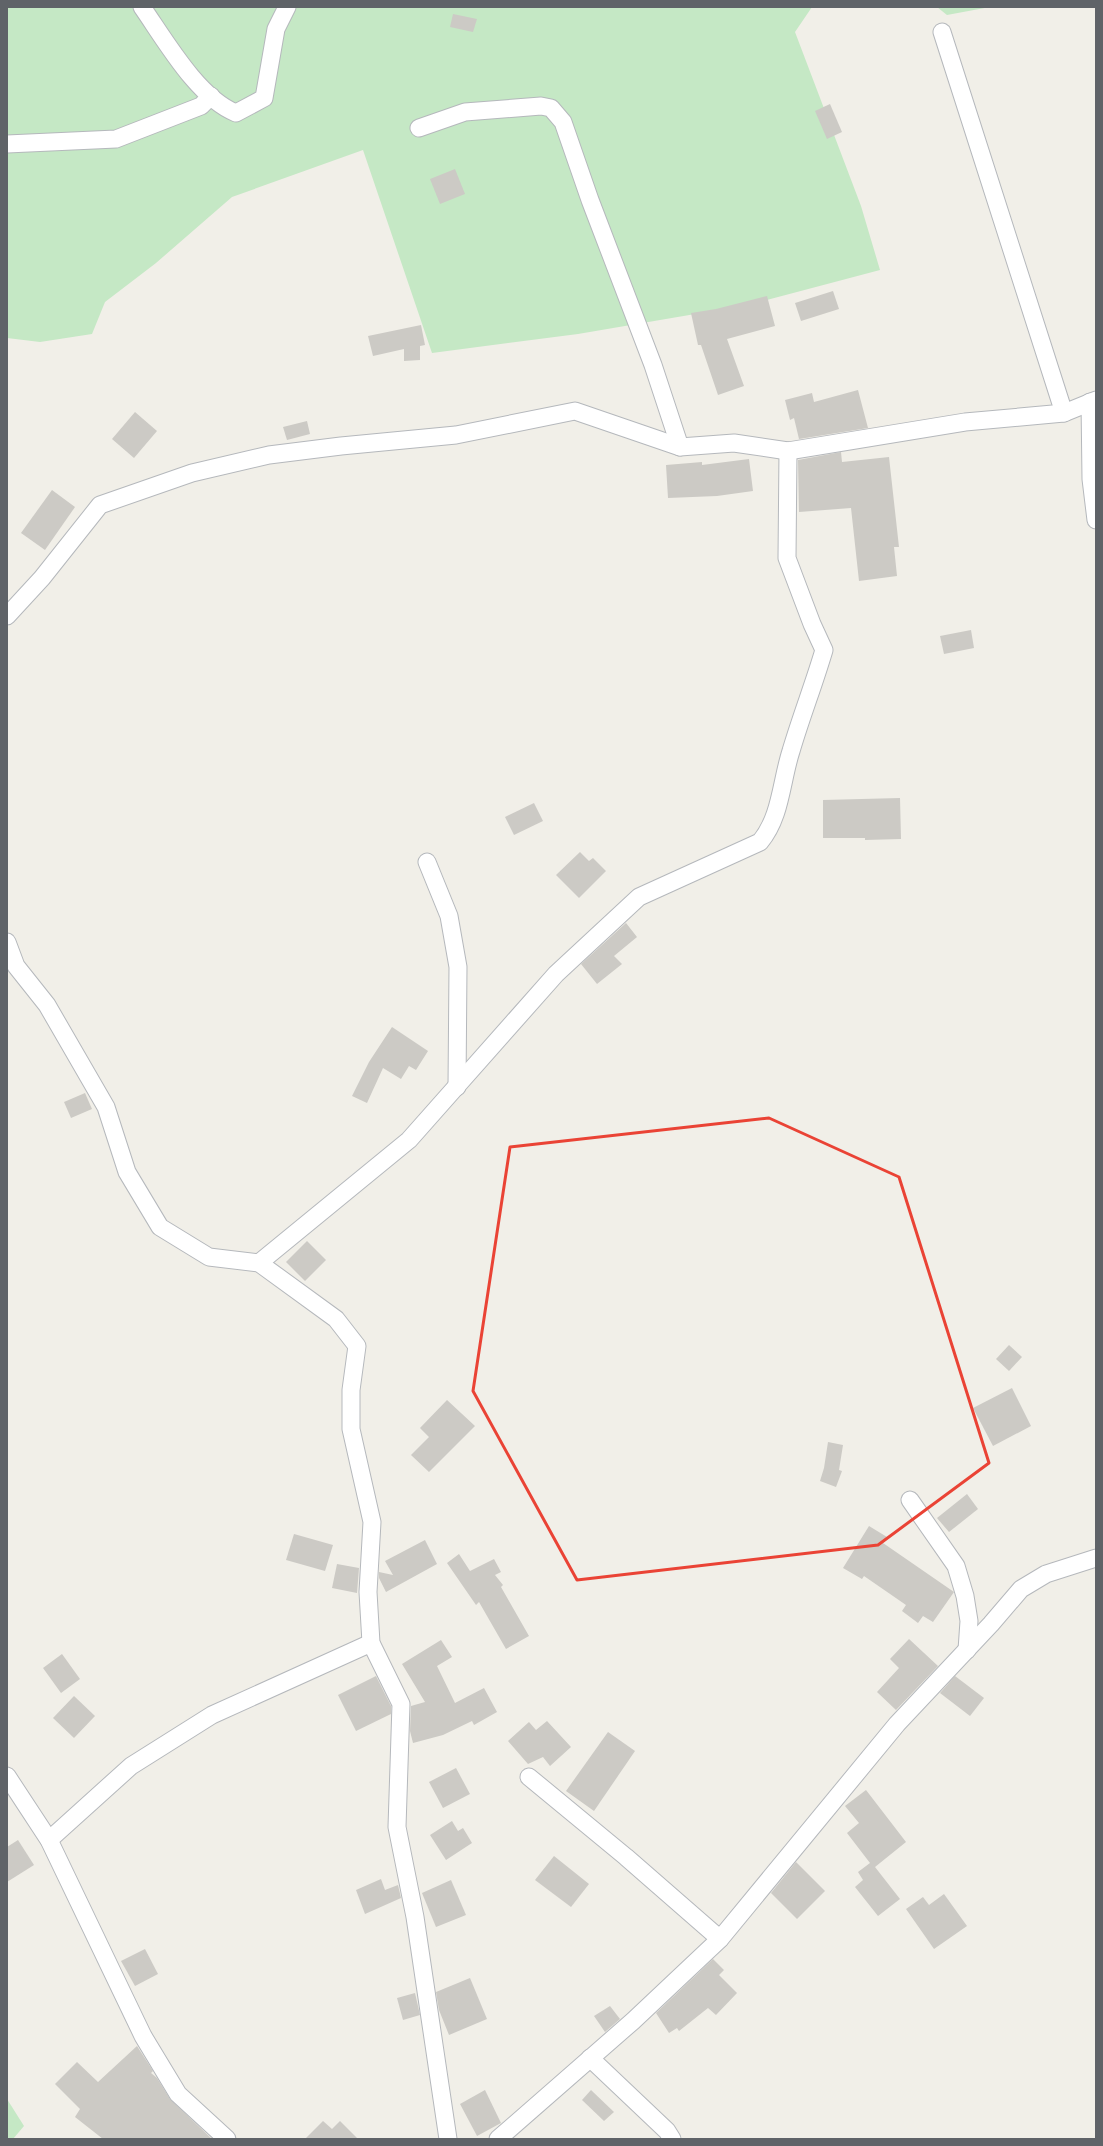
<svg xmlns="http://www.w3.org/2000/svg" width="1103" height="2146" font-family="'Work Sans',sans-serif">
  <rect width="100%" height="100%" fill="#f1efe8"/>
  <g fill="#c5e8c5">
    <polygon points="7,7 812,7 795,32 861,206 880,270 748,305 578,334 432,353 363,150 232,197 156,263 105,302 92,334 40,342 7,338"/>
    <polygon points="937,7 990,7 947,15"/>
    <polygon points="7,2099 24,2126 13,2139 7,2139"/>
  </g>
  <g fill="#cccac5">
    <polygon points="453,14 477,19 473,32 450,27"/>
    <polygon points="830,104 842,132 827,139 815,111"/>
    <polygon points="455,169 465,194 440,204 430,179"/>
    <polygon points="833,291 839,309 801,321 795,303"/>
    <polygon points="767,296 775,326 727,339 744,386 718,395 701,345 698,345 691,313 716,309"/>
    <polygon points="421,325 425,345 420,346 420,360 404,361 404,349 373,356 368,336"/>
    <polygon points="858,390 868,428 799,439 794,418 790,420 785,400 812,393 814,402"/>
    <polygon points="135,412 157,431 134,458 112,439"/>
    <polygon points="307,421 310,434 287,440 283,427"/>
    <polygon points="841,452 842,462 889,457 899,547 894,547 897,576 859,581 851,508 799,512 798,460"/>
    <polygon points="749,459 753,491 717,496 668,498 666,465 702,462 702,465"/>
    <polygon points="52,490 75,507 45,550 21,533"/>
    <polygon points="971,630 974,648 944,654 940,636"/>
    <polygon points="900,798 901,839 865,840 865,838 823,838 823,800"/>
    <polygon points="534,803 543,821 514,835 505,817"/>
    <polygon points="580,852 589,861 593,858 606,871 579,898 556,875"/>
    <polygon points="626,923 637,937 614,956 622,964 597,984 581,964"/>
    <polygon points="392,1027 428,1051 416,1070 409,1066 401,1079 383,1068 367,1103 352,1096 369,1062"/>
    <polygon points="85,1093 92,1109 71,1118 64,1102"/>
    <polygon points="307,1241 326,1260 305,1281 286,1262"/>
    <polygon points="1009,1345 1022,1357 1009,1371 996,1359"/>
    <polygon points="1012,1388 1031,1426 993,1446 973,1408"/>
    <polygon points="447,1400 475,1426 429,1472 411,1455 429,1437 420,1428"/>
    <polygon points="828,1442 843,1445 839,1470 842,1471 836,1487 820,1481 824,1468"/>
    <polygon points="967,1494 978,1509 949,1532 937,1518"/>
    <polygon points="869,1526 887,1537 883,1543 954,1592 933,1622 923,1616 918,1623 902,1611 906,1605 864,1576 862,1579 843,1568"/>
    <polygon points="294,1534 333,1545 325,1571 286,1560"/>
    <polygon points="425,1540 437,1564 386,1592 379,1578 379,1572 393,1575 385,1561"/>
    <polygon points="459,1554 470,1571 494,1559 501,1572 495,1575 503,1585 501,1587 529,1636 506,1649 479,1602 476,1605 447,1563"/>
    <polygon points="337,1564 359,1568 357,1593 332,1588"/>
    <polygon points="909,1639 938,1666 896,1710 877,1692 899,1668 890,1659"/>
    <polygon points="441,1640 452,1657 437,1666 455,1703 484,1688 497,1712 474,1725 472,1721 443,1735 413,1743 410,1731 411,1706 425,1702 402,1664"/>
    <polygon points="62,1654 80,1679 61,1693 43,1668"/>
    <polygon points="376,1676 391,1706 391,1714 356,1731 338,1695"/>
    <polygon points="955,1676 984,1698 970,1716 940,1693"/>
    <polygon points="74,1696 95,1716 74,1738 53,1718"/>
    <polygon points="547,1721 571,1747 550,1766 543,1757 528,1764 508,1741 529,1722 536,1730"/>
    <polygon points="608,1732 635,1751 594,1811 566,1791"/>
    <polygon points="456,1768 470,1794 443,1808 429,1782"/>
    <polygon points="866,1790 906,1842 875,1867 900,1899 878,1916 855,1887 863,1880 858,1872 870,1863 847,1833 859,1823 845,1806"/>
    <polygon points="452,1821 458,1831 463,1828 472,1843 446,1860 430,1835"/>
    <polygon points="18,1840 34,1865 7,1882 7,1847"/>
    <polygon points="554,1856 589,1884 571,1907 535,1880"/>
    <polygon points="796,1862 825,1891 797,1919 771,1893"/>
    <polygon points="381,1879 385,1890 398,1885 401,1898 365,1914 356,1890"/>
    <polygon points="451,1880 466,1915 436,1927 422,1893"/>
    <polygon points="944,1894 967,1926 934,1949 906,1909 923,1897 929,1905"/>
    <polygon points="145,1949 158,1974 135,1986 121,1961"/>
    <polygon points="713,1959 724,1970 719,1975 737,1993 716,2015 708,2008 679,2031 677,2028 669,2033 656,2013"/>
    <polygon points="470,1978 487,2019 449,2035 439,2010 436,1992"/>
    <polygon points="415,1993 420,2015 403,2020 397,1998"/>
    <polygon points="610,2006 620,2019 605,2032 594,2016"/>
    <polygon points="137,2046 153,2071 151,2073 157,2078 170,2099 212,2139 103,2139 75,2117 80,2109 55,2084 77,2062 98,2082"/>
    <polygon points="485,2090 501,2123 477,2136 460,2104"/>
    <polygon points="591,2090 614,2112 604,2121 582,2100"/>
    <polygon points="323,2121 332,2129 340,2121 358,2139 305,2139"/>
  </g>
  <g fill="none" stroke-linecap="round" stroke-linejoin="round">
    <g stroke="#b5b8bc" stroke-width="19">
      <g id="street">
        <path d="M142,7C165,40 198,98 236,113L264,98L276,29L287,7"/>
        <polyline points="942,32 1064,413"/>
        <polyline points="419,128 465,112 541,106 551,108 563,122 590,200 653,365 680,447"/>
        <polyline points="7,144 116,139 201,106 211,96"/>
        <polyline points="1090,402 1091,479 1096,520"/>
        <polyline points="7,616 42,578 100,505 192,473 269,455 341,446 456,435 575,411 680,447 734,443 788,451 965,422 1064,413 1096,400"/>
        <polyline points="427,862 449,916 458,967 457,1087"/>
        <polyline points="7,942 16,966 47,1005 106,1107 127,1172 160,1227 209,1257 259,1263 336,1319 357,1346 351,1390 351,1429 372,1522 368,1592 371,1643 401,1704 397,1827 415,1917 448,2139"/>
        <path d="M259,1263L409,1140L556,974L639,897L760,842C781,817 781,782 791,751C801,717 814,684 824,650L812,624L787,558L788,451"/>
        <polyline points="910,1500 956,1566 965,1596 969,1621 967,1650"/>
        <polyline points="7,1776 49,1840 143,2036 178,2094 227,2139"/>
        <polyline points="529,1777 626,1857 720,1939"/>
        <polyline points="49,1840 131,1766 212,1715 371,1643"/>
        <polyline points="590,2058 667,2131 672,2139"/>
        <polyline points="498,2139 633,2021 720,1939 897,1724 991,1624 1021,1589 1046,1574 1096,1558"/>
      </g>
    </g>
    <use href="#street" stroke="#fff" stroke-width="17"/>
  </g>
  <path fill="none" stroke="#ea4335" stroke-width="3" stroke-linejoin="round" d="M769,1118L899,1177L989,1463L878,1545L577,1580L473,1391L510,1147Z"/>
  <rect width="1103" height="2146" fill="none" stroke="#5f6368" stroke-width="16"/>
</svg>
